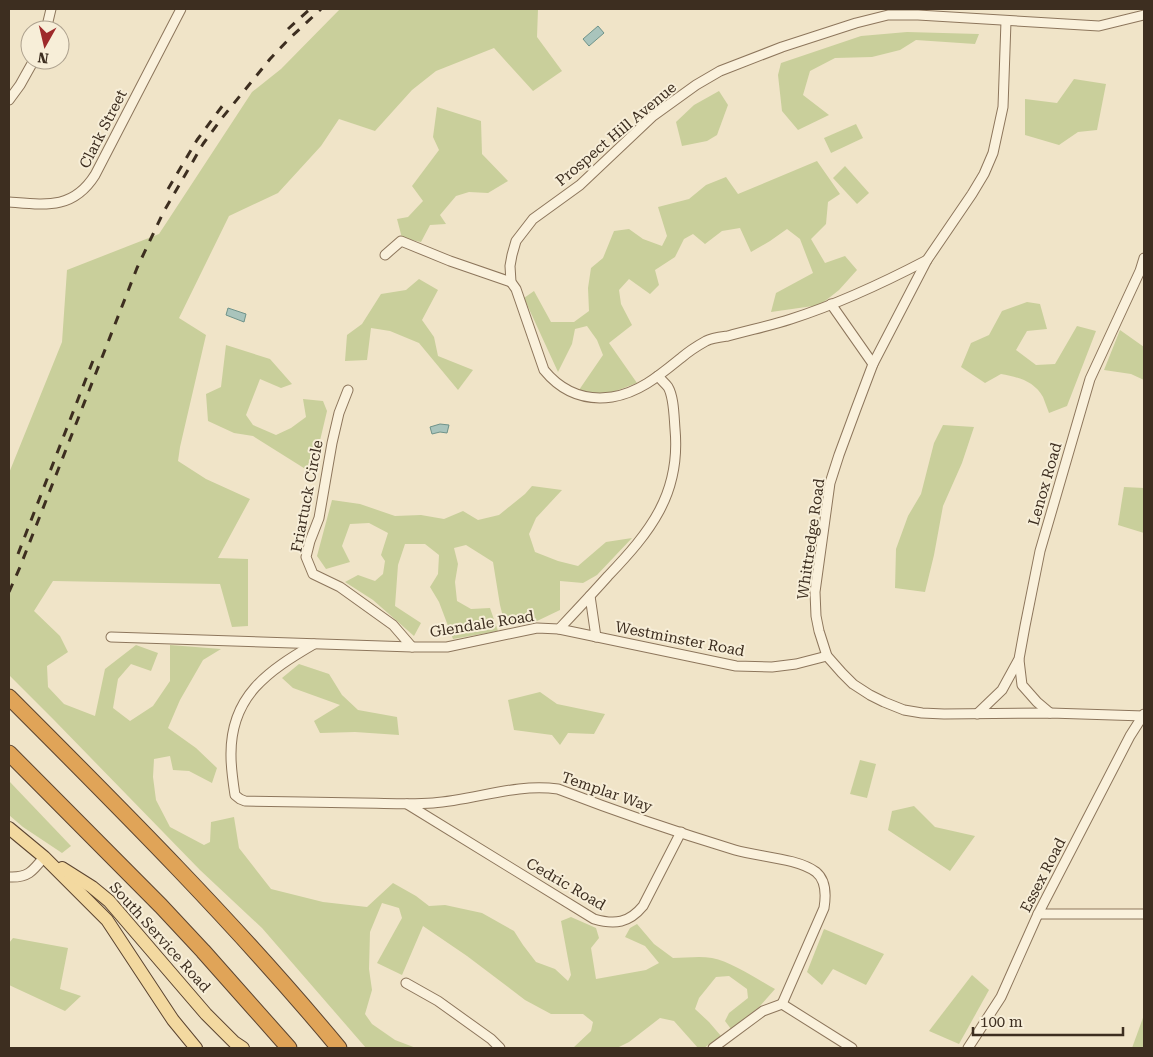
<svg xmlns="http://www.w3.org/2000/svg" width="1153" height="1057" font-family="'Roboto Serif',serif">
  <rect width="100%" height="100%" fill="#f0e4c8"/>
  <g fill="#c9cf9b">
    <path d="M340,9H538L537,37L562,71L533,91L494,48L436,71L412,90L375,131L339,119L321,146L278,193L229,216L179,318L206,335L180,447L178,461L206,479L250,499L218,558L248,559V626L232,627L220,584L53,581L34,611L60,636L68,652L47,666L48,687L64,704L95,716L105,669L136,645L158,653L151,671L131,664L118,679L113,708L130,721L153,706L170,681V645L221,649L203,660L180,700L168,728L196,748L217,768L212,783L189,771L173,770L170,756L154,759L153,777L156,800L170,827L204,845L210,842L211,822L234,817L239,848L271,889L323,902L367,907L393,883L416,896L429,906L445,905L482,913L514,931L523,945L536,962L555,969L568,981L571,975L561,921L571,917L596,928L599,938L591,948L596,979L646,970L659,963L645,946L625,937L630,928L637,924L654,944L673,958C686,958 699,956 712,958C732,962 757,979 775,989L759,1007L731,1029L725,1021L729,1013L748,998L747,989L729,976L716,977L699,998L695,1009L709,1022L721,1036L704,1048H698L674,1021L660,1018L629,1042L617,1048H573L591,1031L593,1022L583,1014H551L525,1000L467,956L423,926L402,975L377,963L402,918L399,908L382,903L370,932L369,969L372,990L365,1014L372,1024L395,1040L416,1048H366L262,928L200,870L54,720L9,675V473L62,342L67,270L159,234L252,92L281,69Z"/>
    <polygon points="907,32 979,34 975,44 916,40 900,50 872,57 835,58 810,71 803,95 829,115 798,130 782,111 778,75 781,63 861,36"/>
    <polygon points="1074,79 1106,84 1097,130 1078,132 1059,145 1025,135 1025,99 1057,103"/>
    <polygon points="719,91 728,105 717,135 707,141 682,146 676,122 694,105"/>
    <polygon points="437,107 481,121 482,154 508,181 488,193 469,192 456,196 440,215 446,224 430,225 421,242 402,238 397,219 408,217 423,201 412,186 439,150 433,137"/>
    <polygon points="856,124 863,138 831,153 824,138"/>
    <polygon points="817,161 840,194 828,202 826,224 811,239 825,263 845,256 857,270 839,290 820,305 771,312 776,293 813,273 800,239 787,229 770,241 751,252 740,228 722,231 705,244 693,234 684,239 675,257 655,270 659,285 650,294 629,279 619,290 621,304 632,325 609,343 637,383 605,395 579,390 603,355 597,340 587,326 575,329 572,344 558,372 524,298 534,291 551,322 574,322 589,311 588,288 591,268 603,258 614,231 629,229 643,239 662,246 667,236 658,207 689,199 706,185 726,177 738,194"/>
    <polygon points="845,166 869,193 857,204 833,178"/>
    <polygon points="419,279 438,290 422,320 434,337 438,356 473,370 458,390 419,343 390,331 371,328 367,360 345,361 347,335 362,324 381,294 406,290"/>
    <path d="M1027,302L1040,304L1047,329L1027,331L1016,350L1036,365L1055,364L1077,326L1096,331L1067,406L1049,413C1047,408 1045,402 1043,397C1034,381 1018,377 1001,374L985,383L961,367L971,343L989,335L1002,311Z"/>
    <polygon points="1120,330 1144,347 1144,380 1131,374 1104,370"/>
    <polygon points="226,345 270,359 292,384 281,388 260,379 246,415 253,425 276,435 291,428 306,417 303,399 323,401 327,411 318,449 307,470 253,436 234,433 208,421 206,394 221,387"/>
    <polygon points="943,425 974,427 962,463 943,506 934,555 925,592 895,588 896,549 908,516 921,494 934,443"/>
    <polygon points="532,486 562,490 536,518 529,534 535,552 558,561 578,566 606,542 632,538 597,575 583,583 560,581 560,610 537,621 505,625 500,605 493,562 466,545 454,548 458,564 455,582 457,601 471,609 490,608 498,631 453,639 439,602 430,587 438,574 439,555 425,544 405,544 398,565 395,606 421,623 414,636 373,600 345,582 358,575 375,581 383,574 385,561 381,555 388,533 369,523 350,524 342,546 350,562 326,569 317,556 332,500 360,504 395,516 421,515 444,519 463,511 478,520 499,515 525,494"/>
    <polygon points="1124,487 1144,488 1144,533 1118,525"/>
    <polygon points="299,664 329,674 342,695 358,710 397,717 399,735 355,732 320,733 314,721 340,705 293,688 282,678"/>
    <polygon points="540,692 557,704 605,714 594,734 568,733 560,745 552,735 514,730 508,700"/>
    <polygon points="860,760 876,764 867,798 850,794"/>
    <polygon points="9,781 71,846 62,853 23,827 9,815"/>
    <polygon points="914,806 935,827 975,836 950,871 888,830 892,811"/>
    <polygon points="824,929 884,954 866,985 833,969 822,985 807,972"/>
    <polygon points="13,938 68,948 60,989 81,996 65,1011 9,985 9,943"/>
    <polygon points="972,975 989,990 959,1044 929,1031"/>
    <polygon points="1144,1015 1144,1048 1132,1048"/>
  </g>
  <g fill="#a9c4bc" stroke="#6f938a">
    <polygon points="598,26 604,33 589,46 583,39"/>
    <polygon points="228,308 246,314 244,322 226,315"/>
    <polygon points="440,424 449,425 447,433 440,432 432,434 430,427"/>
  </g>
  <g fill="none" stroke-linecap="round" stroke-linejoin="round">
    <g stroke="#8d765c" stroke-width="11">
      <g id="minor">
        <polyline points="1006,21 1003,107 993,153 984,174 972,194 927,260 873,364 856,409 839,455 830,483 815,592 816,616 819,631 827,656 842,673 853,684 870,695 884,702 904,710 922,713 944,714 1050,713 1144,716"/>
        <polyline points="46,30 51,9"/>
        <polyline points="9,100 20,85 34,60"/>
        <path d="M9,202C45,205 73,210 95,175L181,9"/>
        <polyline points="385,255 401,241 450,261 511,282"/>
        <path d="M927,260C883,283 838,304 791,319C770,326 749,330 728,336C721,337 712,338 706,341C697,346 688,352 681,358C660,375 639,393 612,397C584,401 562,392 544,370L516,289L511,282L510,266L512,255L516,241L533,219L580,185L653,116L696,85L720,71L782,47L856,23L888,15H918L1099,26L1144,15"/>
        <polyline points="831,304 873,364"/>
        <polyline points="348,390 339,413 332,443 319,518 310,541 306,557 313,574 340,587 393,625 412,647"/>
        <polyline points="590,596 596,637"/>
        <polyline points="559,629 736,666 772,667 796,664 827,656"/>
        <path d="M111,637L412,647H447L537,628L559,629C575,612 592,594 608,576C650,532 681,494 675,429C674,417 674,397 668,387C665,383 661,380 658,376"/>
        <path d="M314,644C268,671 230,696 231,756C231,769 233,782 235,795L240,799L245,801C283,802 322,802 360,803C384,803 409,805 433,803C476,800 515,783 558,789C615,811 676,832 735,850C759,857 797,858 816,872C827,881 826,896 824,908L782,1004"/>
        <polyline points="1019,660 1022,685 1037,702 1050,713"/>
        <polyline points="977,714 1002,690 1019,659 1025,626 1040,551 1090,379 1140,271 1144,258"/>
        <path d="M407,804L594,919C615,925 629,923 643,906L681,832"/>
        <path d="M9,877C28,878 33,871 44,857"/>
        <polyline points="1038,914 1144,914"/>
        <polyline points="406,983 438,1001 491,1039 500,1048"/>
        <polyline points="713,1048 763,1011 782,1004 852,1048"/>
        <polyline points="968,1048 1001,997 1038,914 1130,736 1144,714"/>
      </g>
    </g>
    <g stroke="#5b4430" stroke-width="14">
      <g id="primary">
        <polyline points="9,828 44,857 107,920 173,1020 196,1048"/>
        <polyline points="62,868 92,887 109,901 206,1014 234,1042 243,1048"/>
      </g>
    </g>
    <g stroke="#5b4430" stroke-width="17">
      <g id="motorway">
        <path d="M9,697C123,811 236,924 339,1048"/>
        <polyline points="9,753 161,906 203,951 289,1048"/>
      </g>
    </g>
    <use href="#minor" stroke="#faf1dc" stroke-width="9"/>
    <use href="#primary" stroke="#f3d9a0" stroke-width="12"/>
    <use href="#motorway" stroke="#e0a458" stroke-width="15"/>
    <g stroke="#3d2e20" stroke-width="3" stroke-dasharray="9 9" stroke-linecap="butt">
      <polyline points="288,29 310,9"/>
      <polyline points="168,189 197,140 226,101"/>
      <polyline points="18,554 94,358"/>
      <polyline points="9,592 20,567 137,268 163,213 203,144 222,118 270,59 290,38 321,9"/>
    </g>
  </g>
  <g text-anchor="middle" stroke-width="4" stroke-linejoin="round" paint-order="stroke">
    <g font-size="15" fill="#3d2e20" stroke="#f7eed8">
      <text transform="translate(103 129) rotate(-63)" y="5">Clark Street</text>
      <text transform="translate(616 134) rotate(-40)" y="5">Prospect Hill Avenue</text>
      <text transform="translate(1045 484) rotate(-74)" y="5">Lenox Road</text>
      <text transform="translate(307 496) rotate(-79)" y="5">Friartuck Circle</text>
      <text transform="translate(811 539) rotate(-82)" y="5">Whittredge Road</text>
      <text transform="translate(482 624) rotate(-9)" y="5">Glendale Road</text>
      <text transform="translate(680 639) rotate(11)" y="5">Westminster Road</text>
      <text transform="translate(607 792) rotate(19)" y="5">Templar Way</text>
      <text transform="translate(1043 875) rotate(-63)" y="5">Essex Road</text>
      <text transform="translate(566 884) rotate(30)" y="5">Cedric Road</text>
      <text transform="translate(160 937) rotate(48)" y="5">South Service Road</text>
    </g>
  </g>
  <rect width="1153" height="1057" fill="none" stroke="#3d2e20" stroke-width="20"/>
  <g transform="translate(45 45) rotate(188)"><circle r="24" fill="#f7eed8" stroke="#ada18e"/>
  <path d="M0-4L9 19L0 12L-9 19Z" fill="#9e2a2b"/>
  <text y="-8" font-size="14" font-weight="bold" text-anchor="middle" fill="#3d2e20">N</text>
  </g>
  <path d="M973 1027v8h150v-8" fill="none" stroke="#3d2e20" stroke-width="2.5"/>
  <text x="980" y="1027" font-size="15" fill="#3d2e20" stroke="#f7eed8" stroke-width="4" paint-order="stroke">100 m</text>
</svg>
